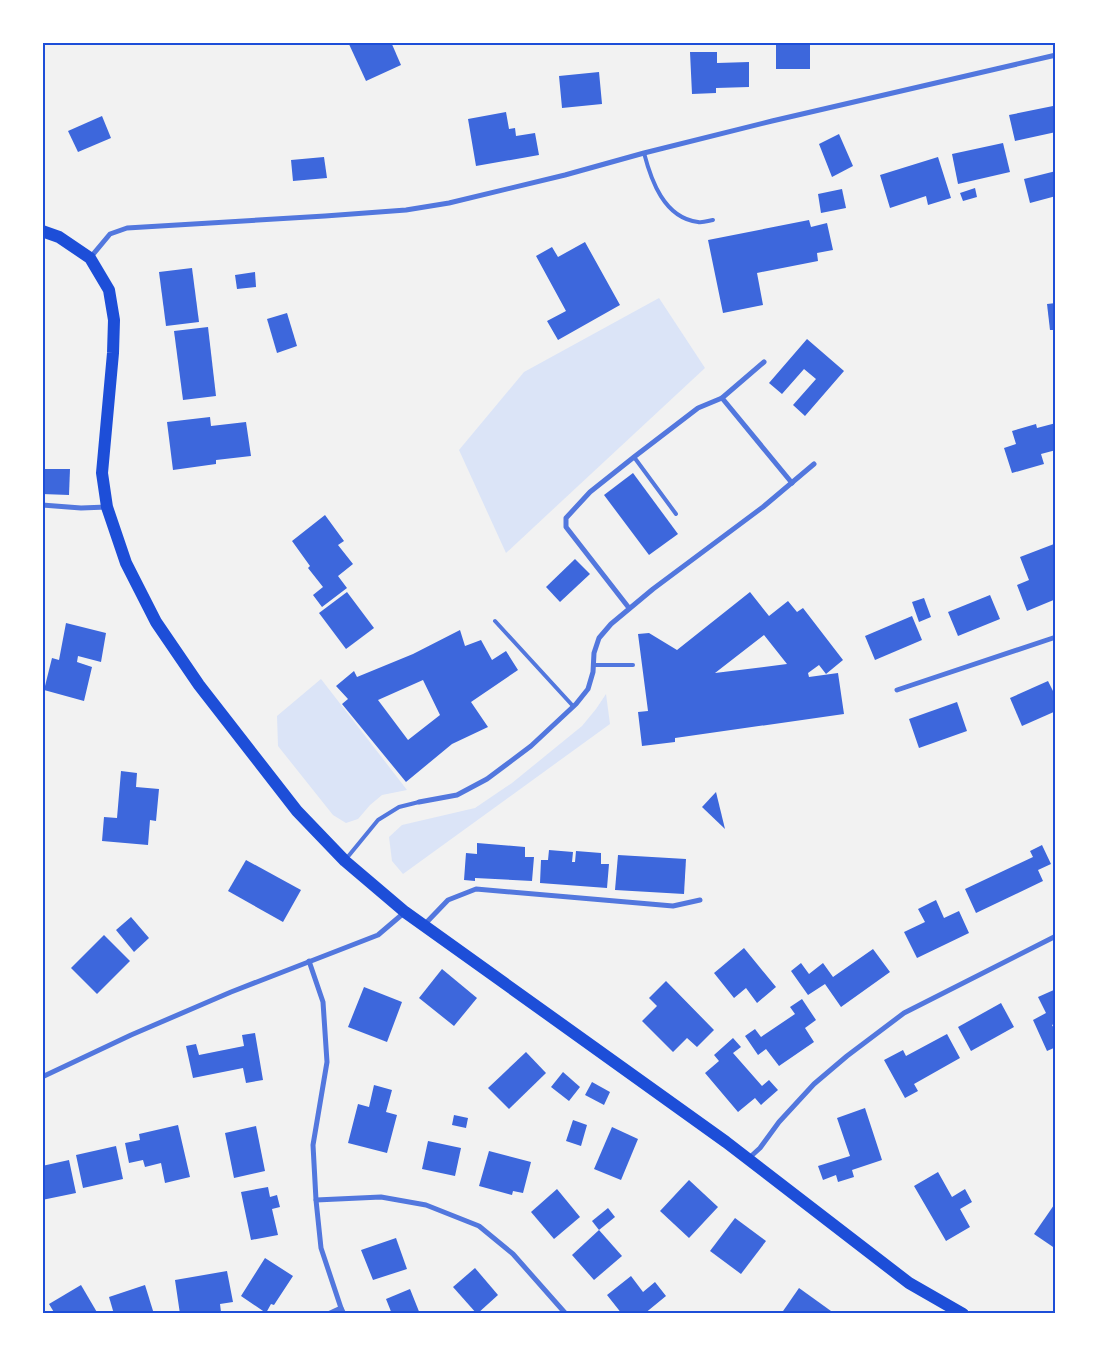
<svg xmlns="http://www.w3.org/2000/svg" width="1098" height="1356" font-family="'Varela Round',sans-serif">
  <rect width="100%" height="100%" fill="#f2f2f2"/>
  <g fill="#dbe4f7">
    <polygon points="659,298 705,368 506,553 459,450 524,372"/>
    <polygon points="321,679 407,790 382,795 370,805 358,819 346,823 333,815 278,746 277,716"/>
    <polygon points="606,694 610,724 403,874 392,861 389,837 402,825 475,808 512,783 582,726 596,709"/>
  </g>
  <g fill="#3d67dc" fill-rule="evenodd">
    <polygon points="348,42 391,42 401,65 366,81"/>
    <rect x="776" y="42" width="34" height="27"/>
    <polygon points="690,52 717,52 717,63 749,62 749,87 716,88 716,93 692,94"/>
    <polygon points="599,72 602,104 562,108 559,76"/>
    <polygon points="1053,106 1056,115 1056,132 1015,141 1009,115"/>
    <polygon points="506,112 509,129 515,128 516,136 535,133 539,155 476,166 468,119"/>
    <polygon points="102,116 111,138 78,152 68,131"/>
    <polygon points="839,134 853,166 832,177 819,144"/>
    <polygon points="1003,143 1010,172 958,184 952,154"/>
    <polygon points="324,157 327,178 293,181 291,160"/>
    <polygon points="938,157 951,198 928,205 926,196 890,208 880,175"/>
    <polygon points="1056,171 1056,196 1030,203 1024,179"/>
    <polygon points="975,188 977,197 963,201 960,193"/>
    <polygon points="842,189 846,208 821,213 818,194"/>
    <polygon points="809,220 811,227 827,223 833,250 817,253 818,261 757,273 763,305 723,313 708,240"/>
    <polygon points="585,242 620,305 558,340 547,321 566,311 536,256 552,247 558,257"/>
    <polygon points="192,268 199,322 166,326 159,272"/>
    <polygon points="255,272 256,287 237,289 235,275"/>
    <polygon points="1056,303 1056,330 1050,330 1047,304"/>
    <polygon points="287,313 297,346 277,353 267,319"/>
    <polygon points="208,327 216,396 183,400 174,331"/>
    <polygon points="807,339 844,371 805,416 793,405 816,379 804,369 782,394 769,383"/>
    <polygon points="210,417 211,426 246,422 251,456 216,460 216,464 173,470 167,422"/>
    <polygon points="1056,423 1056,450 1041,454 1044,464 1012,473 1004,448 1016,444 1012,431 1036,424 1037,428"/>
    <polygon points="42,469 70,469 69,495 42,494"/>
    <polygon points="633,473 678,534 649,555 604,495"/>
    <polygon points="325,515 344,541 338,545 353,564 338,576 347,588 322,607 313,595 323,587 308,568 310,566 292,541"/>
    <polygon points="1054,544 1056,549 1056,599 1027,611 1017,585 1029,580 1020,557"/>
    <polygon points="575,559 590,574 560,602 546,587"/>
    <polygon points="347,592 374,628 346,649 319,613"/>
    <path d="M750,592L769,616L788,601L797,612L803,608L843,660L826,674L819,665L808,673L809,677L838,673L844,714L675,738V742L642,746L638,712L648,711L638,634L649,633L677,650ZM764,635L787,664L715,673Z"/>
    <polygon points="990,595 1000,619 958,636 948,612"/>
    <polygon points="924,598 931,617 919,622 912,602"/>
    <polygon points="912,616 922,640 875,660 865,636"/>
    <polygon points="66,623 106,633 101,662 78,656 77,662 92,667 84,701 44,690 52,658 59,660"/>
    <path d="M460,630L465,646L481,640L492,660L506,651L518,670L471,702L488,727L452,744L406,782L342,704L348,699L336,686L354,671L357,677L413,654ZM423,680L440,715L408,740L378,700Z"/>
    <polygon points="1048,681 1056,697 1056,711 1022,726 1010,698"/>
    <polygon points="957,702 967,731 919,748 909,719"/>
    <polygon points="121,771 137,773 136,787 159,789 156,821 150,820 148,845 102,841 104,817 117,818"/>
    <polygon points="716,792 725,829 702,807"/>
    <polygon points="477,843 525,847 525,857 534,857 532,881 475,878 475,881 464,880 466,853 477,854"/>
    <polygon points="1042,845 1051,864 1038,870 1043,881 976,913 965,889 1033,857 1030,851"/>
    <polygon points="549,850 573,852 572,862 575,862 576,851 601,853 601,864 609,864 607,888 540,883 541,860 548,860"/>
    <polygon points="618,855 686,859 684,894 615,890"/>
    <polygon points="246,860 301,890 283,922 228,891"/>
    <polygon points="936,900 944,918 959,911 969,933 917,958 904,932 925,922 918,909"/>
    <polygon points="131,917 149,938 134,952 116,930"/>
    <polygon points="104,935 130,961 97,994 71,968"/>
    <polygon points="744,948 776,987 757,1003 746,988 734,998 714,973"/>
    <polygon points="873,949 890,972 841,1007 825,984 808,995 791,971 801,963 809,974 823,963 833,977"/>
    <polygon points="442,969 477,998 454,1026 419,998"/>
    <polygon points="666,981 714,1030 697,1047 687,1038 673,1052 642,1021 657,1006 649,998"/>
    <polygon points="364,987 402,1002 387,1042 348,1027"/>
    <polygon points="1056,989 1056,1023 1052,1025 1056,1032 1056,1047 1047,1051 1033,1020 1046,1013 1038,997"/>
    <polygon points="802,999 816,1020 805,1028 814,1042 779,1066 766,1049 758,1055 745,1036 755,1029 761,1037 795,1014 790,1007"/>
    <polygon points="1001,1003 1014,1027 971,1051 958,1027"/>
    <polygon points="255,1033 263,1080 246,1083 243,1068 193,1078 186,1046 196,1044 199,1055 244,1046 242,1035"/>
    <polygon points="947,1034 960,1058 914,1084 918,1091 905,1098 884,1060 903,1050 906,1056"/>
    <polygon points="733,1038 741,1047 733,1053 762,1086 769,1080 778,1090 761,1105 755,1098 738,1112 705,1073 719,1061 714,1055"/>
    <polygon points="526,1052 546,1073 509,1109 488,1088"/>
    <polygon points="563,1072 580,1087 569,1101 551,1087"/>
    <polygon points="592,1082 610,1092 604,1105 585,1095"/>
    <polygon points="374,1085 392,1090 386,1112 397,1115 387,1153 348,1143 358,1104 369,1107"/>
    <polygon points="865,1108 882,1160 852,1170 854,1177 838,1182 836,1175 823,1180 818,1166 850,1156 837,1118"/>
    <polygon points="454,1115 468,1118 466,1128 452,1125"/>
    <polygon points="573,1120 587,1125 581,1146 566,1141"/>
    <polygon points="178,1125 190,1177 165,1183 161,1163 145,1167 143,1160 129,1163 125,1143 140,1140 139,1134"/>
    <polygon points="256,1126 265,1171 234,1178 225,1133"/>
    <polygon points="612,1127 638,1139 621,1180 594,1169"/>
    <polygon points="428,1141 461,1148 455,1176 422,1169"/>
    <polygon points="116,1146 123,1179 83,1188 76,1155"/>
    <polygon points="489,1151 531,1162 523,1193 513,1191 512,1195 479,1186"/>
    <polygon points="69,1160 76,1193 42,1200 42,1166"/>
    <polygon points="938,1172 952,1197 965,1189 972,1202 960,1209 970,1227 946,1241 914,1186"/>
    <polygon points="689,1180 718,1207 689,1238 660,1211"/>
    <polygon points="268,1187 270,1197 277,1195 280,1207 272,1209 278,1235 251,1240 241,1192"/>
    <polygon points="557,1189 580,1217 554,1239 531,1212"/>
    <polygon points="1054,1205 1056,1207 1056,1249 1034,1234"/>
    <polygon points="608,1208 615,1217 599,1230 592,1221"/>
    <polygon points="735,1218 766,1241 741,1274 710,1251"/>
    <polygon points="599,1230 622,1256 594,1280 572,1255"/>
    <polygon points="396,1238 407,1269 373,1280 361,1250"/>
    <polygon points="265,1258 293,1276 274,1305 271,1304 266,1313 241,1296"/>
    <polygon points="475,1268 498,1295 477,1314 453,1287"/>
    <polygon points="227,1271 233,1302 220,1304 221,1312 213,1314 180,1314 175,1280"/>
    <polygon points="631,1276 643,1292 655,1282 666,1296 644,1314 622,1314 607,1295"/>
    <polygon points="81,1285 98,1314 55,1314 49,1304"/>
    <polygon points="145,1285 154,1314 114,1314 109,1297"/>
    <polygon points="799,1288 831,1311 829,1314 781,1314"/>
    <polygon points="410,1289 420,1314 392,1314 386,1299"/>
  </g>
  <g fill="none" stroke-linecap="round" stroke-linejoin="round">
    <g stroke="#5277de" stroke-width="4">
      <path d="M644,153C651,180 664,218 698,222C702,223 708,221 713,220"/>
      <polyline points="634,457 676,514"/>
      <polyline points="495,621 573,706"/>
      <polyline points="593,665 633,665"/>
      <polyline points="346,859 378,820 399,807 419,802"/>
    </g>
    <g stroke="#5277de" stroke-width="5">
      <polyline points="90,258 110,234 127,228 325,216 406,210 449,203 565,175 644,153 772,121 1056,55"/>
      <polyline points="764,362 722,398 792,483"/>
      <polyline points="42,505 81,508 107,507"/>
      <polyline points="629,608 566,527 566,518 590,492 634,457 698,408 722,398"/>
      <polyline points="897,690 1056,637"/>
      <polyline points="419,802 457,795 487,779 531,746 576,704 588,689 593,672 594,653 599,638 611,624 653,589 763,507 814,464"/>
      <polyline points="424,925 448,900 476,889 673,906 700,900"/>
      <polyline points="309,961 323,1002 327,1062 313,1145 316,1200 321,1248 341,1308 344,1314"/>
      <polyline points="42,1077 131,1035 231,992 378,935 405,912"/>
      <polyline points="748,1159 760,1148 779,1122 814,1084 847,1056 904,1013 1056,936"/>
      <polyline points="316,1200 381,1197 426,1205 479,1226 513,1254 566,1314"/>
      <polyline points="328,1314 341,1308"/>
    </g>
    <polyline stroke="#1d4ed8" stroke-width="12" points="42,231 59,237 90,258 109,290 114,320 113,353 102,473 107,507 126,563 156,622 199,685 297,811 345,861 405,912 726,1142 909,1283 963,1314"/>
  </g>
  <rect width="1098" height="1356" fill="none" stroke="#ffffff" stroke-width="88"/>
  <rect x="44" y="44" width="1010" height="1268" fill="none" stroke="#1d4ed8" stroke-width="2"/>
</svg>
